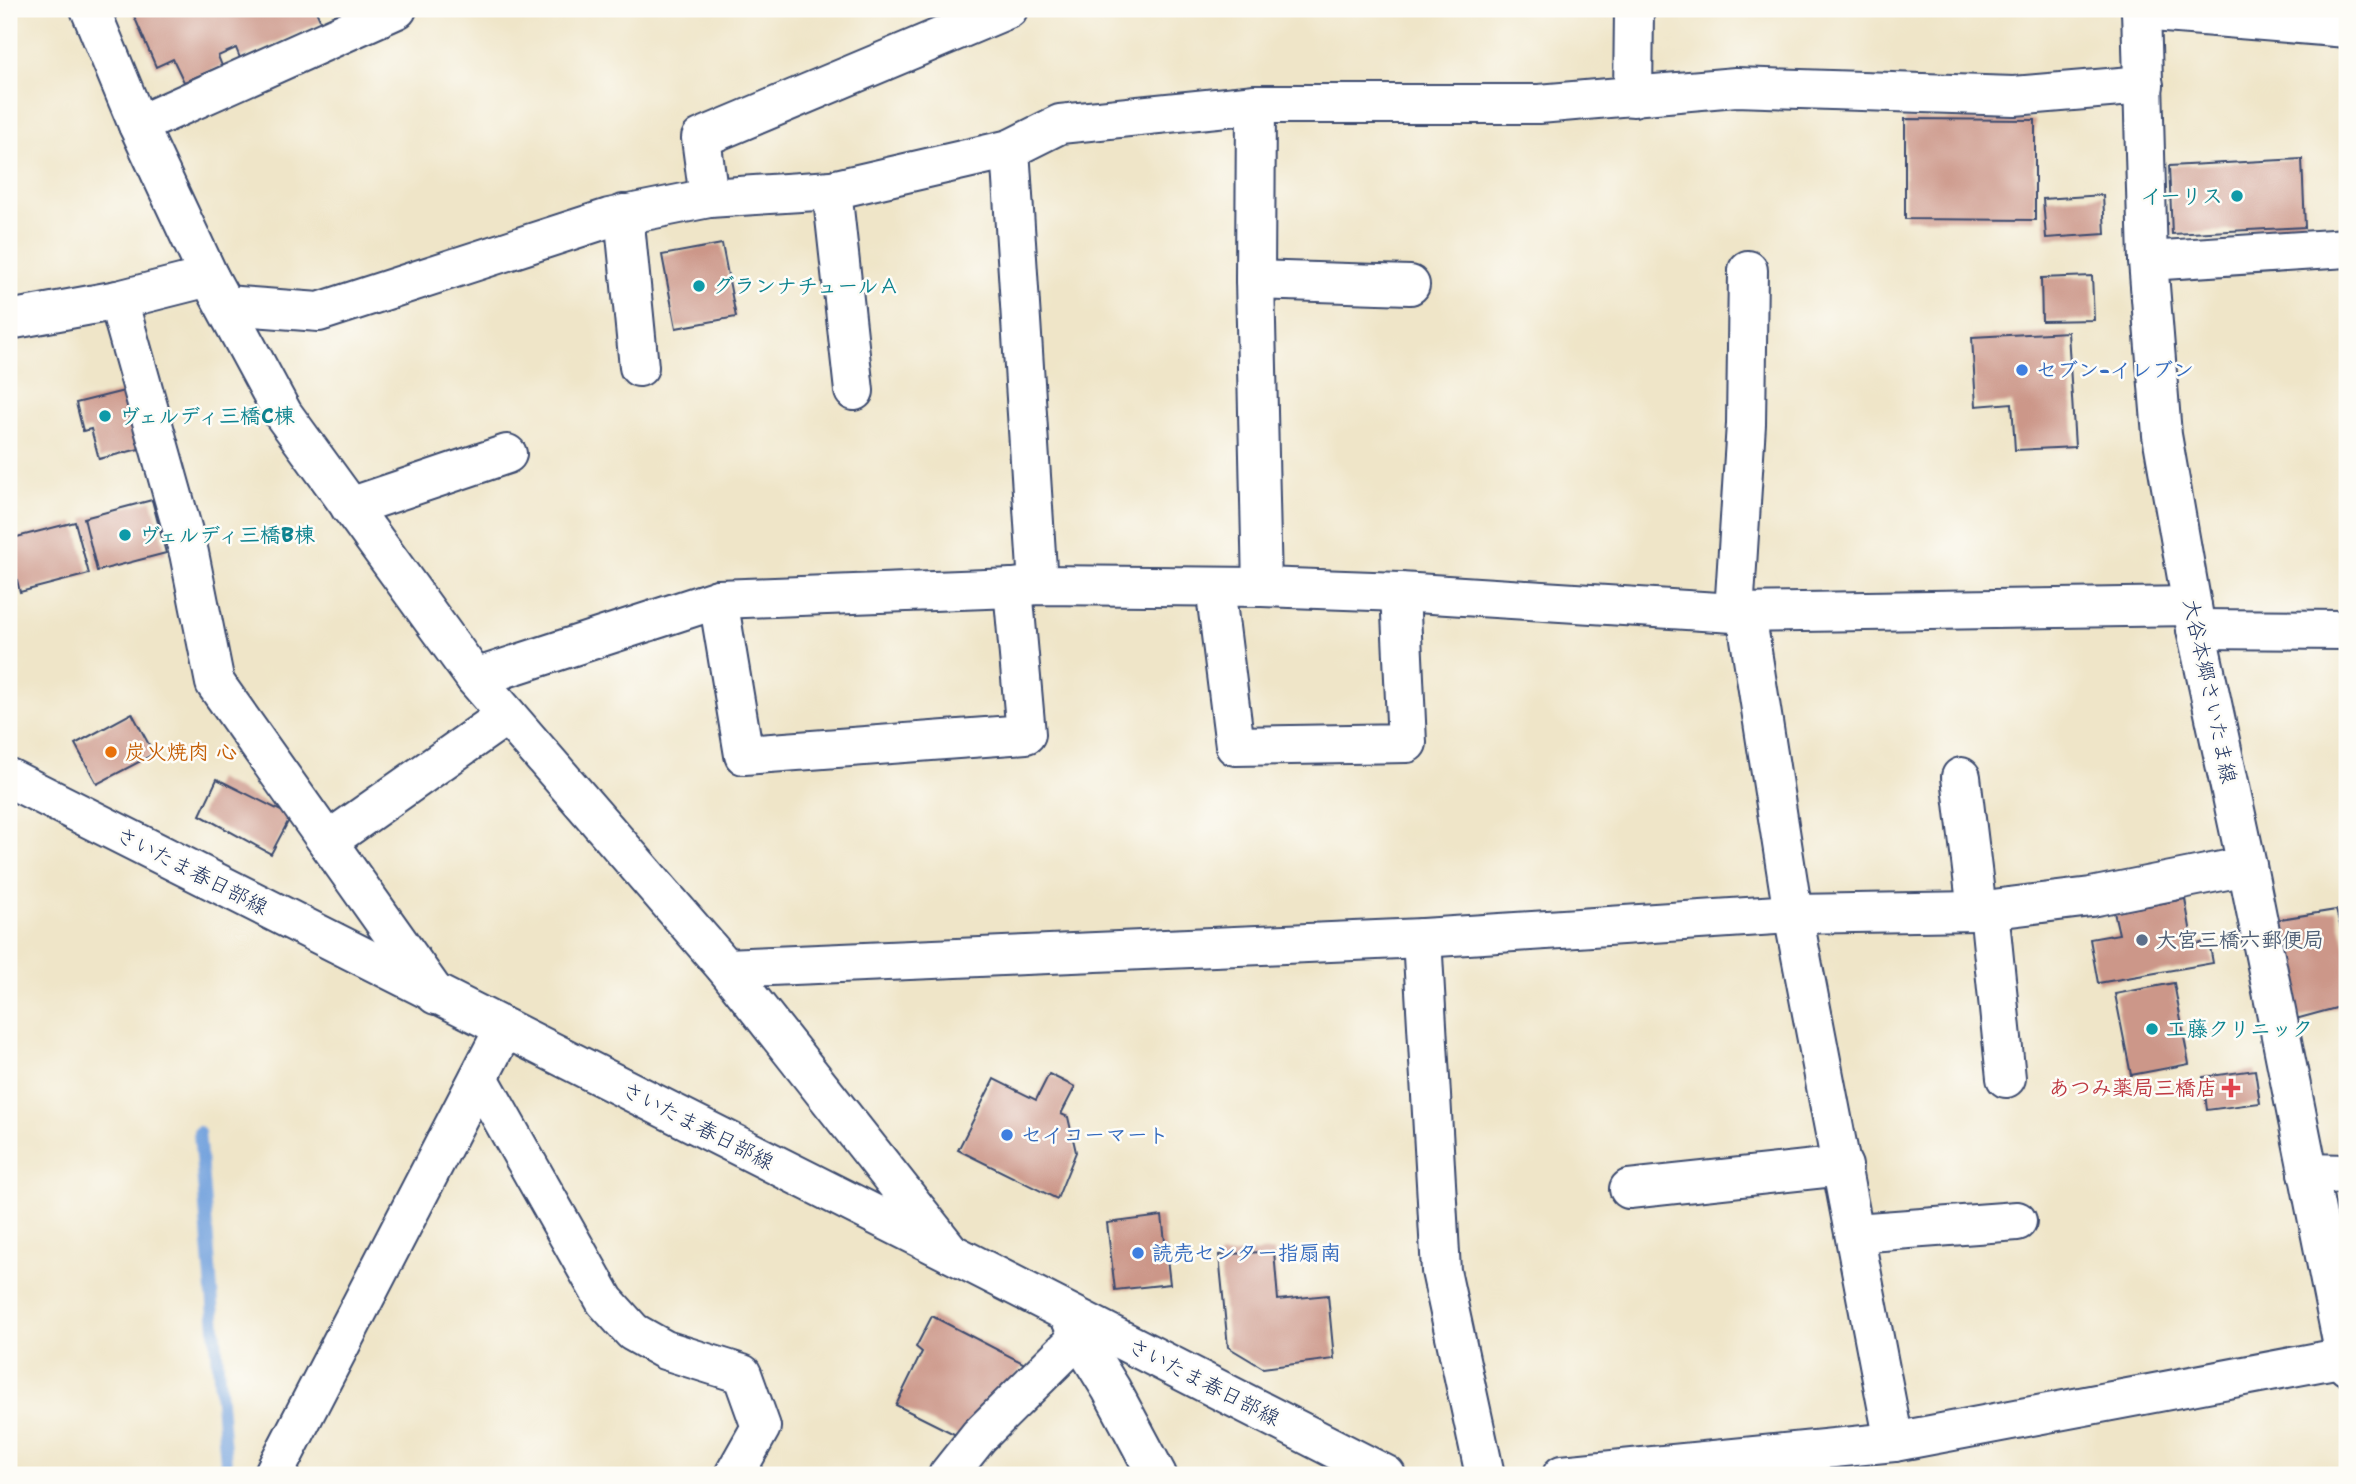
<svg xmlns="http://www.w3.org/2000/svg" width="2356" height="1484" font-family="'Shantell Sans','Klee One',sans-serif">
  <rect width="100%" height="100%" fill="#fdfcf7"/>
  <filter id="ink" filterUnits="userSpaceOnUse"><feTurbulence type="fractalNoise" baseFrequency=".0143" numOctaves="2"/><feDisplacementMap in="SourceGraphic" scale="14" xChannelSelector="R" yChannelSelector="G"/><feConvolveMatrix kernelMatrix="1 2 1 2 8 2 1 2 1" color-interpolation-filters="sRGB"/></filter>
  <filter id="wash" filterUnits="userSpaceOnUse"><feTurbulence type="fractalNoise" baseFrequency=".00686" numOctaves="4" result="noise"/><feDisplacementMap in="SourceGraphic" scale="28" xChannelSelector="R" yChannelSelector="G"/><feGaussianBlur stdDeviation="1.57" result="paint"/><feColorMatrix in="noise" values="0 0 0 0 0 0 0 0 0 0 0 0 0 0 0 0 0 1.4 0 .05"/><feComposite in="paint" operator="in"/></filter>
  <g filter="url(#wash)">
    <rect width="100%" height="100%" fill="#efe5c8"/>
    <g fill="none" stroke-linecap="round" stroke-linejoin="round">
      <polyline stroke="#73a2dd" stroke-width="12" points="199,1132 227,1475"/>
    </g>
    <g id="blocks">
      <g fill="#cc9789">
        <polygon points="131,9 315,9 321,22 240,58 236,48 218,56 222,66 184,82 173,59 156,67"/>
        <polygon points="1905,119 2035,120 2035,220 1905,219"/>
        <polygon points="2302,159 2305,227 2172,234 2169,166"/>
        <polygon points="2103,195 2105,234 2046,238 2043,199"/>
        <polygon points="722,244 736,317 676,328 662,255"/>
        <polygon points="2092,276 2094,320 2042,321 2041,278"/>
        <polygon points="2068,332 2075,447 2015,450 2012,403 1976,406 1972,337"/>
        <polygon points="124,391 139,449 99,459 91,429 83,431 76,403"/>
        <polygon points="152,500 166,553 97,571 84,518"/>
        <polygon points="75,522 89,574 20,592 9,548 9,539"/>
        <polygon points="132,713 154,754 97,784 75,744"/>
        <polygon points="217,779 291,816 271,854 200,815"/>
        <polygon points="2185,899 2193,945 2209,941 2213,963 2098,983 2090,939 2119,934 2114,912"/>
        <polygon points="2336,910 2347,951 2347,1005 2292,1020 2268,921"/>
        <polygon points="2174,983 2189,1064 2131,1075 2115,994"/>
        <polygon points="2255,1070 2260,1103 2207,1110 2203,1077"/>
        <polygon points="1049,1074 1075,1087 1061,1114 1068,1117 1076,1152 1057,1199 958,1150 994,1079 1036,1100"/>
        <polygon points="1162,1216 1170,1284 1115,1290 1107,1223"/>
        <polygon points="1274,1251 1278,1300 1328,1295 1334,1359 1263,1368 1228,1347 1219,1255"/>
        <polygon points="932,1316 1025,1364 964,1439 896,1405 922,1352 916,1347"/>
      </g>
    </g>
  </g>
  <g filter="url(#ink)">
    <use href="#blocks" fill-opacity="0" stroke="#3b4a6e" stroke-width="2"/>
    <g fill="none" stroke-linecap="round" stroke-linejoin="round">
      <g stroke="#3b4a6e" stroke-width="42">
        <g id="minor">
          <polyline points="90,9 138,125 209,277 283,414 475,678 726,968 951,1253"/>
          <polyline points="2141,11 2347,28"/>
          <polyline points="1633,97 1634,9"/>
          <polyline points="1256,104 1255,280 1262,587"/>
          <polyline points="138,125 397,9"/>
          <polyline points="1010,149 1038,585"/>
          <polyline points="832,190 854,391"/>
          <polyline points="709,198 701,138 1008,9"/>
          <polyline points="624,214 639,367"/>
          <polyline points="2148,261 2347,248"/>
          <polyline points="1255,280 1410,285"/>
          <polyline points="118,300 189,553 215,683 436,995"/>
          <polyline points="225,305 319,312 609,218 709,198 832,190 1010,149 1060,124 1256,104 1539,104 1736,87 2014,96 2144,85"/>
          <polyline points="9,320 118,300 209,277"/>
          <polyline points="350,507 507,454"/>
          <polyline points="1215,587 1235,746 1407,743 1400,592"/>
          <polyline points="718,599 744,755 1026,734 1013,588"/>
          <polyline points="1734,613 1746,424 1748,270"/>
          <polyline points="1746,613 1793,914 1894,1442"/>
          <polyline points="2196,629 2347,630"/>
          <polyline points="475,678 718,599 1013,588 1038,585 1262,587 1400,592 1734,613 2192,606"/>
          <polyline points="1961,777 1977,911"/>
          <polyline points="328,841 507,715"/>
          <polyline points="1989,910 2006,1078"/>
          <polyline points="1422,938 1441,1271 1485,1475"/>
          <polyline points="726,968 1422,938 1793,914 1977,911 2091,897 2247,866"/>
          <polyline points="479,1078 605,1301 633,1332 665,1350 742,1374 761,1427 734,1475"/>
          <polyline points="2308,1173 2347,1174"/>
          <polyline points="1629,1189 1843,1166"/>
          <polyline points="1855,1233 2017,1221"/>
          <polyline points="1069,1315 1079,1337 1111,1389 1157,1475"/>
          <polyline points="273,1475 504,1029"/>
          <polyline points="948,1475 979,1436 1079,1337"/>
          <polyline points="1562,1475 1894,1442 2345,1357"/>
        </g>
      </g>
      <g stroke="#3b4a6e" stroke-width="42">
        <g id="major">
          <polyline points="2141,9 2148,261 2162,435 2196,629 2247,866 2347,1366"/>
          <polyline points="9,778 951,1253 1386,1475"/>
        </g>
      </g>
      <use href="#minor" stroke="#fff" stroke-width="38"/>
      <use href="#major" stroke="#fff" stroke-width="38"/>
    </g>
  </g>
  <g fill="#0f9aa8" stroke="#fdfcf7" stroke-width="2.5">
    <circle cx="2237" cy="196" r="7"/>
    <circle cx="699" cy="286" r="7"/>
    <circle cx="105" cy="416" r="7"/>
    <circle cx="125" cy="535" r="7"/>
    <circle cx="2152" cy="1029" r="7"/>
  </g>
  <g fill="#3f7fe0" stroke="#fdfcf7" stroke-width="2.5">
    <circle cx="2022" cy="370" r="7"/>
    <circle cx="1007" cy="1135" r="7"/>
    <circle cx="1138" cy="1253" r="7"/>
  </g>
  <circle fill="#e8710a" stroke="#fdfcf7" stroke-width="2.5" cx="111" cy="752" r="7"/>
  <circle fill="#5c6f8a" stroke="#fdfcf7" stroke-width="2.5" cx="2142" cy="940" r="7"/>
  <path fill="#e0444e" stroke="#fdfcf7" stroke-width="2.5" d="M2227.5 1077.5h7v7h7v7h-7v7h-7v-7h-7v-7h7z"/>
  <g text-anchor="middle" stroke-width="5" stroke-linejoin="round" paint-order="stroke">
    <g font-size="21" font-weight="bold" fill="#0d838f" stroke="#fdfcf7" text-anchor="start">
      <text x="2223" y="203" text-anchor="end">イーリス</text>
      <text x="713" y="293">グランナチュールＡ</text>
      <text x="119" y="423">ヴェルディ三橋C棟</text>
      <text x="139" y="542">ヴェルディ三橋B棟</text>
      <text x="2166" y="1036">工藤クリニック</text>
    </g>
    <g font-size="21" font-weight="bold" fill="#366cbe" stroke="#fdfcf7" text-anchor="start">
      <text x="2036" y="377">セブン-イレブン</text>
      <text x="1021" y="1142">セイコーマート</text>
      <text x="1152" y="1260">読売センター指扇南</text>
    </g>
    <g font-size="21" fill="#1b2f5e" stroke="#fdfcf7">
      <text transform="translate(2210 691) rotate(78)" y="7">大谷本郷さいたま線</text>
      <text transform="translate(192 871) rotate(27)" y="7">さいたま春日部線</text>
      <text transform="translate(698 1126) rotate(27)" y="7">さいたま春日部線</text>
      <text transform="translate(1204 1382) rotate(27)" y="7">さいたま春日部線</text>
    </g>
    <g font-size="21" font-weight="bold" fill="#c56008" stroke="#fdfcf7" text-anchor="start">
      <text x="125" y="759">炭火焼肉 心</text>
    </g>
    <g font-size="21" font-weight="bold" fill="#4e5e75" stroke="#fdfcf7" text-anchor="start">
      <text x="2156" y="947">大宮三橋六郵便局</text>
    </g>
    <g font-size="21" font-weight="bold" fill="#be3a42" stroke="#fdfcf7" text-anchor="end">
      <text x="2217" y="1095">あつみ薬局三橋店</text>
    </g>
  </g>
  <rect width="2356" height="1484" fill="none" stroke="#fdfcf7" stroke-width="35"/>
</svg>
